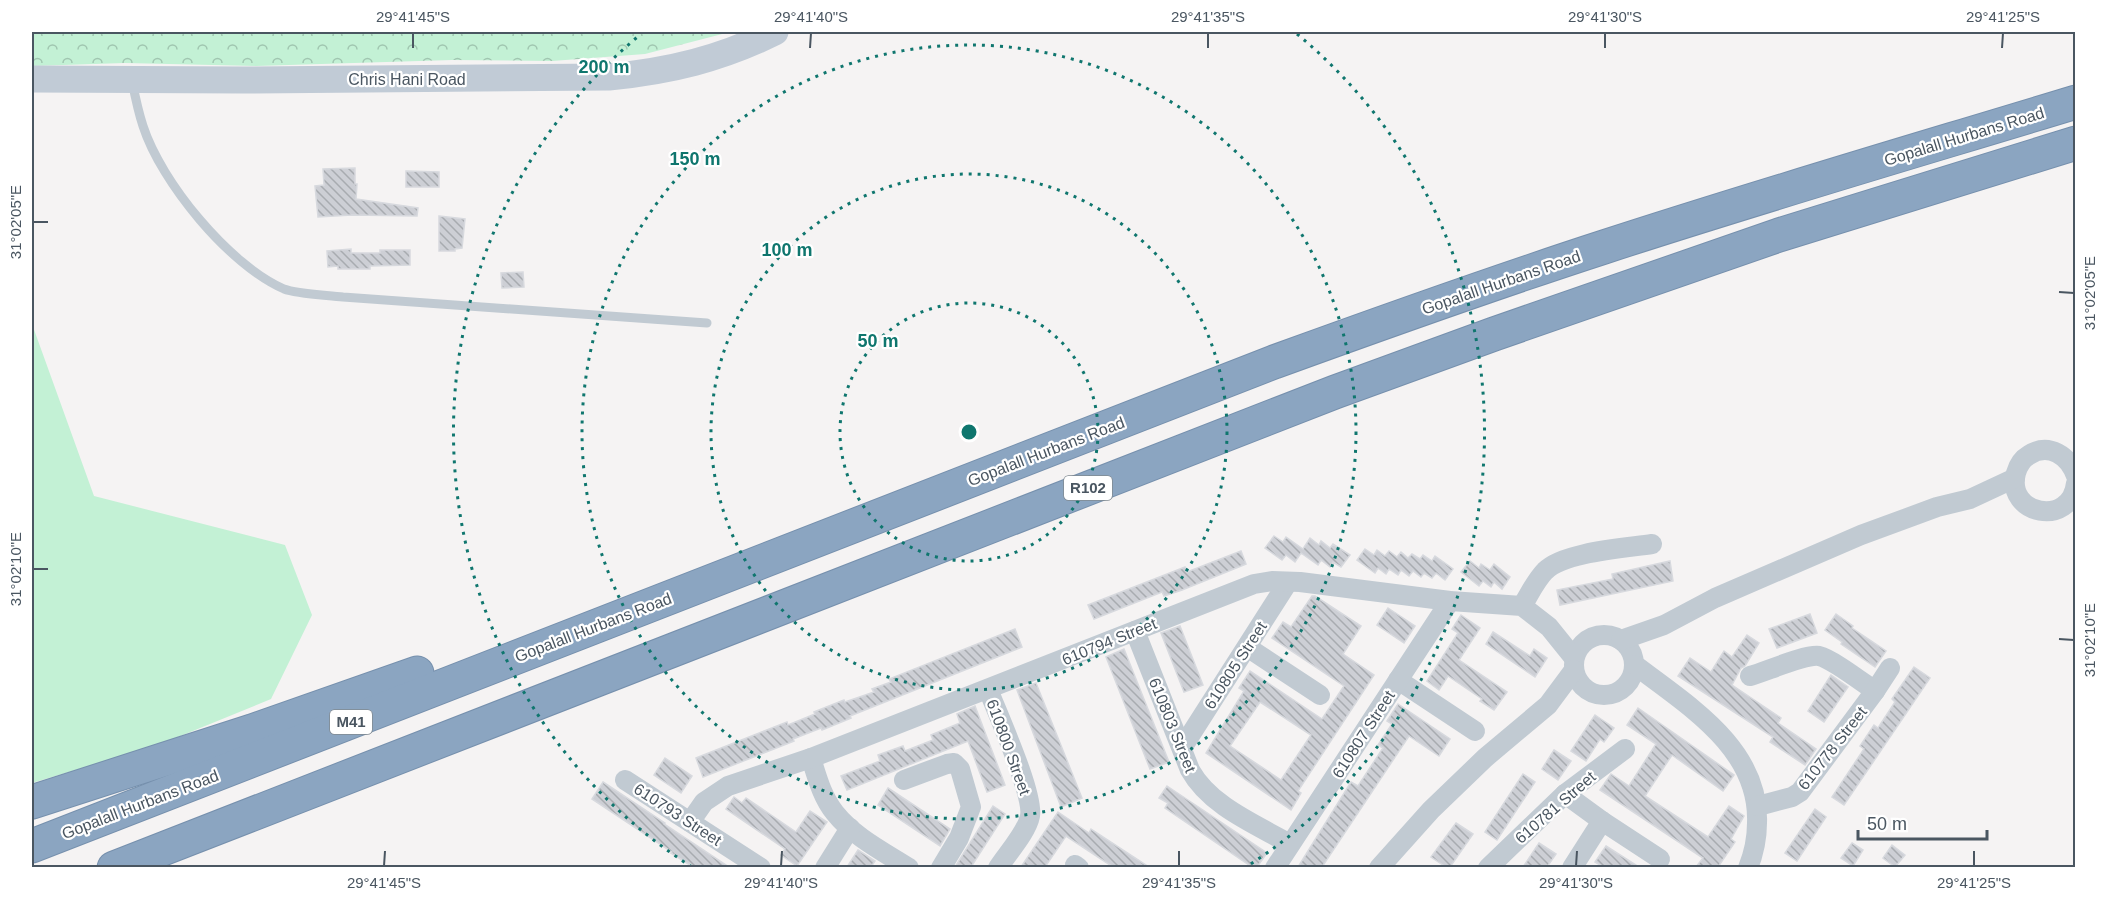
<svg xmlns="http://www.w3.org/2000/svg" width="2107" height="899" font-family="Arial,sans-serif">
  <defs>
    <pattern id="forest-crowns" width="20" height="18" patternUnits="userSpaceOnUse" patternTransform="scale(1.5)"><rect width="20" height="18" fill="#c3f1d5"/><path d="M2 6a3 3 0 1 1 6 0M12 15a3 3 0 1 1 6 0" fill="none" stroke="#a0c6b0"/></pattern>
    <pattern id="building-back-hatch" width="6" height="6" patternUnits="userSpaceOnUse" patternTransform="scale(1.5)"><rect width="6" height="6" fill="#cdcfd5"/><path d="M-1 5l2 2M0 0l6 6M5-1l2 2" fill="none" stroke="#a8abb0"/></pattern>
  </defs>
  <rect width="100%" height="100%" fill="#f5f3f3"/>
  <polygon fill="#c3f1d5" points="32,324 94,496 285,545 312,615 271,699 156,746 32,783"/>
  <polygon fill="url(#forest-crowns)" points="32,32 730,32 645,54 552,61 452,60 256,66 125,63 32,66"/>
  <g fill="url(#building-back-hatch)" stroke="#d7d9de" stroke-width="1.5" fill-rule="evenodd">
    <polygon points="355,168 355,184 357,184 356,199 418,208 417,216 352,215 318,217 315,186 324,185 323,169"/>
    <polygon points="406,171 439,172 439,187 406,187"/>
    <polygon points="439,216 465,219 462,248 455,249 455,251 439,251"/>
    <polygon points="351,249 351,253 380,253 380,250 410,250 410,265 370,266 370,269 338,269 338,266 328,267 327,251"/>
    <polygon points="523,272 524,287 502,288 501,273"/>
    <polygon points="1274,536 1283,542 1286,537 1303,549 1310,538 1319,545 1321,541 1330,548 1333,544 1350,555 1341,567 1333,562 1330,567 1321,560 1318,565 1301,553 1295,562 1286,555 1282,560 1265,548"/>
    <polygon points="1365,549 1374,555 1377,550 1385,556 1389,551 1397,557 1401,552 1408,558 1412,554 1420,559 1423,555 1432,561 1435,556 1453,569 1445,580 1436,573 1432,578 1424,573 1421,577 1413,571 1409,576 1401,570 1398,575 1389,569 1386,574 1378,568 1375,573 1357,560"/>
    <polygon points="1241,551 1246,564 1182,590 1164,596 1162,592 1094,619 1088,605 1185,567 1187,572"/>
    <polygon points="1470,561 1479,568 1481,564 1490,570 1494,564 1510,577 1502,589 1494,582 1491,587 1483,581 1479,586 1461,572"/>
    <polygon points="1670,561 1673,581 1560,605 1557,590 1613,579 1612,574"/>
    <path d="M1312,596H1315L1361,626L1343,654L1374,675L1298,791L1301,793L1291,810L1206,753L1244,691L1239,688L1250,671L1322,719L1344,686L1272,638L1283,622L1291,627ZM1260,702L1311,735L1281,780L1230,746Z"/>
    <polygon points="1388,608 1415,626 1404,643 1377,625"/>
    <polygon points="1810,614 1817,633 1777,648 1769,629"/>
    <polygon points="1836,614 1853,626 1852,628 1886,651 1875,667 1841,644 1842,642 1825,630"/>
    <polygon points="1461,615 1480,628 1459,660 1507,692 1494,710 1480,701 1482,699 1448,676 1439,690 1427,681 1458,633 1452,629"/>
    <polygon points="1180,626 1203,685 1184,692 1161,633"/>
    <polygon points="1015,629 1022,647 850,716 851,718 822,730 821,728 793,739 794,741 703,777 696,758 787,722 788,725 815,714 814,712 844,700 845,702 874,692 872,689 891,682 889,679"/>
    <polygon points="1493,632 1530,656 1534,649 1547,658 1535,677 1486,644"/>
    <polygon points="1747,635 1759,643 1745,666 1741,668 1732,685 1781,718 1778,723 1816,749 1805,765 1770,742 1773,737 1678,676 1690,658 1711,672 1724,651 1732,657"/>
    <polygon points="1124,649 1169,762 1150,769 1106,657"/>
    <polygon points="1914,667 1930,678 1844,805 1832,797 1864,749 1860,746 1874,725 1878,728 1895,702 1892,699"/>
    <polygon points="1831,675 1848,687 1824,722 1808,711"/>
    <polygon points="1036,683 1082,798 1061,807 1017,690"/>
    <polygon points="1398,704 1450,739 1439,756 1409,736 1322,867 1298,867 1351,782 1358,786 1383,748 1378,745 1392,724 1387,721"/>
    <polygon points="975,706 1005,785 987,792 968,741 847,790 841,776 880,761 878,755 903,746 905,751 933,740 931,735 960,723 957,714"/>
    <polygon points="1638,708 1734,775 1723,791 1672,755 1645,796 1708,837 1729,806 1744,816 1731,839 1735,842 1718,867 1696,867 1703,858 1600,790 1611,774 1629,786 1656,744 1627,725"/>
    <polygon points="1595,715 1614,728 1604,742 1600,739 1586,761 1571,751"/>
    <polygon points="1554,750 1571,761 1558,780 1542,769"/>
    <polygon points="665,758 692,776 681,793 654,775"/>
    <polygon points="1523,774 1535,782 1497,840 1485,832"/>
    <polygon points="603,782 665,823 664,824 729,867 693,867 671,853 672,852 592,799"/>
    <polygon points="1167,786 1267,853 1257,867 1252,867 1165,808 1168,803 1159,798"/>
    <polygon points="888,788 950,829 940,846 878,805"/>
    <polygon points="734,797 742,803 746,798 796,832 810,811 827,822 797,866 781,855 785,849 726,809"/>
    <polygon points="993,806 1005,814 971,867 955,867"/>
    <polygon points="1815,809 1826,817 1797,861 1785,853"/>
    <polygon points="1058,812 1089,833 1091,829 1149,867 1113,867 1066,836 1045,867 1021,867"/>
    <polygon points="1456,823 1473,834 1450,867 1446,867 1431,857"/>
    <polygon points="1539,843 1556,854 1547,867 1523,867"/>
    <polygon points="1852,843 1863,850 1853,866 1841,858"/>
    <polygon points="1892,845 1905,855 1895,867 1883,858"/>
    <polygon points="1606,846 1639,867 1603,867 1595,862"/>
    <polygon points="858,850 875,861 871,867 847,867"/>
  </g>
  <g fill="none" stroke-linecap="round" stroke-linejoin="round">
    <g stroke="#7690ad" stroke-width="35">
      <g id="highway">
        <polyline points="32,802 252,731 417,673"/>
        <path d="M32,846L1274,362C1384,322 1493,283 1604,247C1760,196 1918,150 2076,102"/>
        <polyline points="114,868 1335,392 1494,334 1779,235 2076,143"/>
      </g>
    </g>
    <path stroke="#c1cad2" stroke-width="9" d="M132,81C135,96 138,111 143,126C161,182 229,265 284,289C297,294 327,295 343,297L707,323"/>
    <g stroke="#c1cad2" stroke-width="20">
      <path d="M2076,476C2069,456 2049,442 2029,455C2022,459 2018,466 2016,473C2005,515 2071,528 2076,483"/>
      <path d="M1522,606C1529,595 1536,580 1545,571C1563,552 1626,548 1652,544"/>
      <path d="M1135,631L1190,770C1210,806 1255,824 1290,844"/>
      <circle cx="1604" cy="665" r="30"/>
      <polyline points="1621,640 1664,625 1715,598 1861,535 1937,507 1970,499 2015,478"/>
      <polyline points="1247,647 1320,695"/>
      <path d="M1635,665C1687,705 1760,748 1757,823C1757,838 1754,853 1748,868"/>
      <path d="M1750,676C1765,672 1805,654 1819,656C1832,659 1862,682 1875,691"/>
      <polyline points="1398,680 1475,731"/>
      <path d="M988,689C998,715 1034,794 1030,816C1027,832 1007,854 998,868"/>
      <polyline points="1182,748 1288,582"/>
      <path d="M811,758C817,777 822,797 835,813C854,837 884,852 909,868"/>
      <polyline points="625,780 761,868"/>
      <polyline points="904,780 947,764 954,763 960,769 971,807 959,838 941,868"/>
      <polyline points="1565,794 1602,821 1660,859"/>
      <polyline points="1758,806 1792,797 1800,792 1875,691 1890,668"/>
      <polyline points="690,822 704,802 728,786 811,758 1254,584 1272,581 1300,582 1450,601 1522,606 1549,627 1574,658"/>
      <polyline points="1075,865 1079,868"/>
      <polyline points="825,868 850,828"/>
      <polyline points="1275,868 1450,601"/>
      <polyline points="1379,868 1431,810 1485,758 1548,705 1574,670"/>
      <polyline points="1488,868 1565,794 1625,749"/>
      <polyline points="1572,868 1602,821"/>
    </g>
    <path stroke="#c1cbd6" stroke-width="27" d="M32,79L243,80L609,77C670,71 720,59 775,32"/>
    <use href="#highway" stroke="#8ba5c1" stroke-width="33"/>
  </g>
  <path fill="none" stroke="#4a5661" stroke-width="2" d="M413,48V33M810,48L811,33M1208,48V33M1605,48V33M2002,48L2003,33M33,222H48M2059,292L2074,293M33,569H48M2059,639L2074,640M384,866L385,851M781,866L782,851M1179,866V851M1576,866L1577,851M1974,866V851"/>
  <g fill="none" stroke="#0f766e" stroke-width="3" stroke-dasharray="3 6">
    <circle cx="969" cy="432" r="129"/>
    <circle cx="969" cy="432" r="258"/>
    <circle cx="969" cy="432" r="387"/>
    <path d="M692 867A516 516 0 0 1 641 34M1297 34A516 516 0 0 1 1246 867"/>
  </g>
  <g text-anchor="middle" stroke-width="4.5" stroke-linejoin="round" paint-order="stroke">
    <g fill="#fff" stroke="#808990" stroke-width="1.5">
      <rect x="1064" y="476" width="48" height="24" rx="4.5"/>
      <rect x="330" y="710" width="42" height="24" rx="4.5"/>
    </g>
    <g font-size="15" font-weight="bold" fill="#4a5661">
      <text x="1088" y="493">R102</text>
      <text x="351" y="727">M41</text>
    </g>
    <g font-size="16" fill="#4a5661" stroke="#fff">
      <text x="407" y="85">Chris Hani Road</text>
      <text transform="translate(1964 136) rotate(-17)" y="6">Gopalall Hurbans Road</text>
      <text transform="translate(1501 282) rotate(-19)" y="6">Gopalall Hurbans Road</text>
      <text transform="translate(1046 451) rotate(-21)" y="6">Gopalall Hurbans Road</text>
      <text transform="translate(593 627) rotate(-21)" y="6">Gopalall Hurbans Road</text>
      <text transform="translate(1109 641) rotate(-22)" y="6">610794 Street</text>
      <text transform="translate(1235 665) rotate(-57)" y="6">610805 Street</text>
      <text transform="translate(1173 725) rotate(68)" y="6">610803 Street</text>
      <text transform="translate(1363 734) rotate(-57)" y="6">610807 Street</text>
      <text transform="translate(1009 747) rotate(70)" y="6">610800 Street</text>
      <text transform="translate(1832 748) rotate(-52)" y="6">610778 Street</text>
      <text transform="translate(140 804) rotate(-21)" y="6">Gopalall Hurbans Road</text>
      <text transform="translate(1555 807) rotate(-41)" y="6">610781 Street</text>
      <text transform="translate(678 814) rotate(33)" y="6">610793 Street</text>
    </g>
  </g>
  <circle cx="969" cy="432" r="9" fill="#0f766e" stroke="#fff" stroke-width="3"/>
  <g font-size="18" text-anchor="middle" font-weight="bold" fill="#0f766e" stroke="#fff" stroke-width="4.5" stroke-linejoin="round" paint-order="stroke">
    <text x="604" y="73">200 m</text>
    <text x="695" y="165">150 m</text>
    <text x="787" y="256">100 m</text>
    <text x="878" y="347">50 m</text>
  </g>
  <rect width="2107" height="899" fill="none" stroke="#ffffff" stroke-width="66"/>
  <path d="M1858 830v9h129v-9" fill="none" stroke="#4a5661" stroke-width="3"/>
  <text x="1867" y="830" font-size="18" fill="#4a5661" stroke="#ffffff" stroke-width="4.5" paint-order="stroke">50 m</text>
  <rect x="33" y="33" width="2041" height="833" fill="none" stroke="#4a5661" stroke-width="2"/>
  <g font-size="15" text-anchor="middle" fill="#4a5661">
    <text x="413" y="22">29°41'45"S</text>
    <text x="811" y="22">29°41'40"S</text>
    <text x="1208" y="22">29°41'35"S</text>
    <text x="1605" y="22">29°41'30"S</text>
    <text x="2003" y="22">29°41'25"S</text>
    <text transform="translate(16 222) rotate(-90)" y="5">31°02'05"E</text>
    <text transform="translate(2090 293) rotate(-90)" y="5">31°02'05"E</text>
    <text transform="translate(16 569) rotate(-90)" y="5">31°02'10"E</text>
    <text transform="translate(2090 640) rotate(-90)" y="5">31°02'10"E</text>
    <text x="384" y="888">29°41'45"S</text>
    <text x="781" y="888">29°41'40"S</text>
    <text x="1179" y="888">29°41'35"S</text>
    <text x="1576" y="888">29°41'30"S</text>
    <text x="1974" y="888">29°41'25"S</text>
  </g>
</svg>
